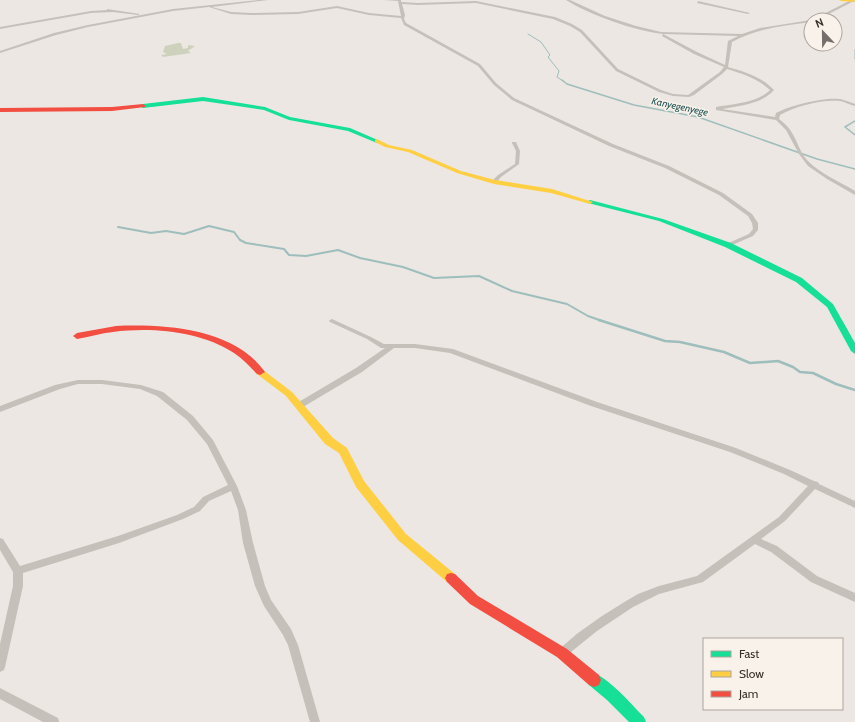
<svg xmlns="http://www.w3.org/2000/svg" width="855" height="722" font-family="Cabin,sans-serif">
  <rect width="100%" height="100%" fill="#ece7e2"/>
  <polygon fill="#ced2bd" points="178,43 181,43 183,49 188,48 188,45 195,46 188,51 191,53 163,57 161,55 167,54 163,52 165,46"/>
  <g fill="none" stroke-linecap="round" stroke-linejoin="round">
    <g stroke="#9ebebd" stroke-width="1">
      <polyline points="528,34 541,42 550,55 548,57 559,71 557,77 563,81"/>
      <polyline points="855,50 855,59"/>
    </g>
    <g stroke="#9ebebd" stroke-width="1.5">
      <polyline points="562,80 567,84 634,105 698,117 817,159 855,169"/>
      <polyline points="855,121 845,127 855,135"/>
    </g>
    <polyline stroke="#9ebebd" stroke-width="2" points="118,227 151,233 166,231 184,234 209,226 234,232 240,240 246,243 284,249 289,255 306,256 338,250 360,258 403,267 434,278 479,276 512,291 567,304 588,316 602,321"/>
    <polyline stroke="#9ebebd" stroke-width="2.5" points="599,320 665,341 680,342 724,352 750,363 778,361 793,367 800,372 813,373 836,384 855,390"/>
    <g fill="#c6c0bb" fill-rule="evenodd">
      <path d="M258,0H268L212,7L231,12L251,13L298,12L337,6L369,13L401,16L398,1L384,0H401V2L418,3L476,1L555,17L572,24L582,30L618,69L661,90L673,94L688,95L720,72L724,67L694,54L662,36L663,34C635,31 590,15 566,0H570L605,16L636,26L661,32L742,34L760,28L811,20V22C783,26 758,28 732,42L728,67C745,72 762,77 774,90C762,104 739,106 722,109L775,117L776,113C791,105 824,97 840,99C845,100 850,102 855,104V106C850,105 845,102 840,101C823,99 795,106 780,115L779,119C797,132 795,145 807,160C820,174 839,181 855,191V195L827,179L808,166L799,154L786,130L776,120L716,110V107C733,104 757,103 770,90C757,78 743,74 727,69L722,74L694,95L689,97L673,96L659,92L616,71L580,32L570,26L553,19L476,3L418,5L402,4L405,15L404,19L406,23L480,64L496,83L514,98L613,144L669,166L723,193L752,214L758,223V230L753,236L730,246H726V244L749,234L753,229L752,223L748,216L719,195L665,168L609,146L512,100L494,85L478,66L404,25L401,18L369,15L337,8L298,14L251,15L231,14L209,7L173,11L88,27L56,35L0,53V51L54,33L88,25L173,9ZM663,34L738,36L728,41L725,65L697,52Z"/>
      <polygon points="851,0 854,1 817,20 812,20"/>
      <polygon points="698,1 750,13 748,14 697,3"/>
      <polygon points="107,9 140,14 138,15 113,12 91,13 0,29 0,27 91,11 107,10"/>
      <polygon points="512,142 516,142 520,151 519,164 501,177 496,183 492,183 492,181 498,175 515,164 516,151 512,143"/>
      <polygon points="332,319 371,337 384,344 415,344 453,349 597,402 736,448 790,470 814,481 818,482 819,484 855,501 855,508 815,489 785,521 761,539 777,546 817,576 855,593 855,602 811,582 771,552 755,544 703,582 659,594 633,607 597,631 566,656 562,658 558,656 557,653 558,650 578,633 602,616 626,601 638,594 659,586 697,576 779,517 808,486 784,474 730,452 591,406 450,353 415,348 394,348 362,372 303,407 297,407 296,405 297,403 356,368 385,348 381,348 367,339 330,322 329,321 330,320"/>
      <polygon points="78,380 102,380 141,385 163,392 193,416 213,440 237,486 246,510 253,543 265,586 271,600 291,629 298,645 320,722 310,722 288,645 283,635 264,606 255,586 243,543 238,510 231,491 209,501 200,511 183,519 119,543 23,573 23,586 5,667 4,670 0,672 0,644 13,586 13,572 0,550 0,538 3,539 20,566 118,536 177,515 194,507 203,497 228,485 207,444 187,420 157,396 140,389 102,384 78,384 60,389 0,412 0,406 55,385"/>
      <polygon points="0,688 58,718 59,722 43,722 0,699"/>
    </g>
    <g fill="#16e098" fill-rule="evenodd">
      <polygon points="203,97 265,107 290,117 350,128 380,141 377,143 348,131 289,120 264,110 203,101 143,108 140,106 143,104"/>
      <polygon points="590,200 663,219 731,243 802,278 833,304 855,343 855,354 851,351 827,307 796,282 725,247 659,221 588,203 588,201"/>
      <path d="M594,673C612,681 630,703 644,717L646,722H629L607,700L589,685L587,680L589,675Z"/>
    </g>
    <g fill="#ffcf43" fill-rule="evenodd">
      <polygon points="839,0 855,0 855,2 841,1"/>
      <polygon points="377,139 389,145 412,150 461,171 495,180 552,189 593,202 590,204 551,193 494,184 457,173 408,152 385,147 375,142 375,140"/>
      <polygon points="260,369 263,370 292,392 333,438 347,448 364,481 406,534 455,574 457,578 455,582 451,583 447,582 398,540 356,487 339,453 325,444 286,396 257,374 255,372"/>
    </g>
    <g fill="#f24e42" fill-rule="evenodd">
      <polygon points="143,104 146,106 145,107 112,111 0,112 0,108 112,107"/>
      <path d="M116,326C164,324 234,328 265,372L260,375L257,374C250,367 243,359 234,353C200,331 152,327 113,332C101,333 89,337 77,339L73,336L77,333Z"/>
      <polygon points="451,573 455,574 478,596 567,649 599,675 601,680 599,685 594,687 589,685 557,657 470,604 447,582 445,578 447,574"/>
    </g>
  </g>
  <g text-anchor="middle" stroke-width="3" stroke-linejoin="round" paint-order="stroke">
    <g font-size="10" font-style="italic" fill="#205357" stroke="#f9f2ea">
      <text transform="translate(680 106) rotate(12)" y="4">Kanyegenyege</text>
    </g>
  </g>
  <rect x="703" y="638" width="140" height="72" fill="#f9f2ea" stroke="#aba39d"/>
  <rect x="711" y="651" width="20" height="6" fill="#16e098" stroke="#aba39d"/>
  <text x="739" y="658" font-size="12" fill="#372d29">Fast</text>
  <rect x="711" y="671" width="20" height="6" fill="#ffcf43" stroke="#aba39d"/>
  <text x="739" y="678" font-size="12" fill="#372d29">Slow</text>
  <rect x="711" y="691" width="20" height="6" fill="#f24e42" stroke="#aba39d"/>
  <text x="739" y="698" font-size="12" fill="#372d29">Jam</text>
  <g transform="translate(823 32) rotate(338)"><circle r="19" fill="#f9f2ea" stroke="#aba39d"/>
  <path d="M0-3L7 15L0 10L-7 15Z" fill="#766e6a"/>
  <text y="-6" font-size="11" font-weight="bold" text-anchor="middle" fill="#372d29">N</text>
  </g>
</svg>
